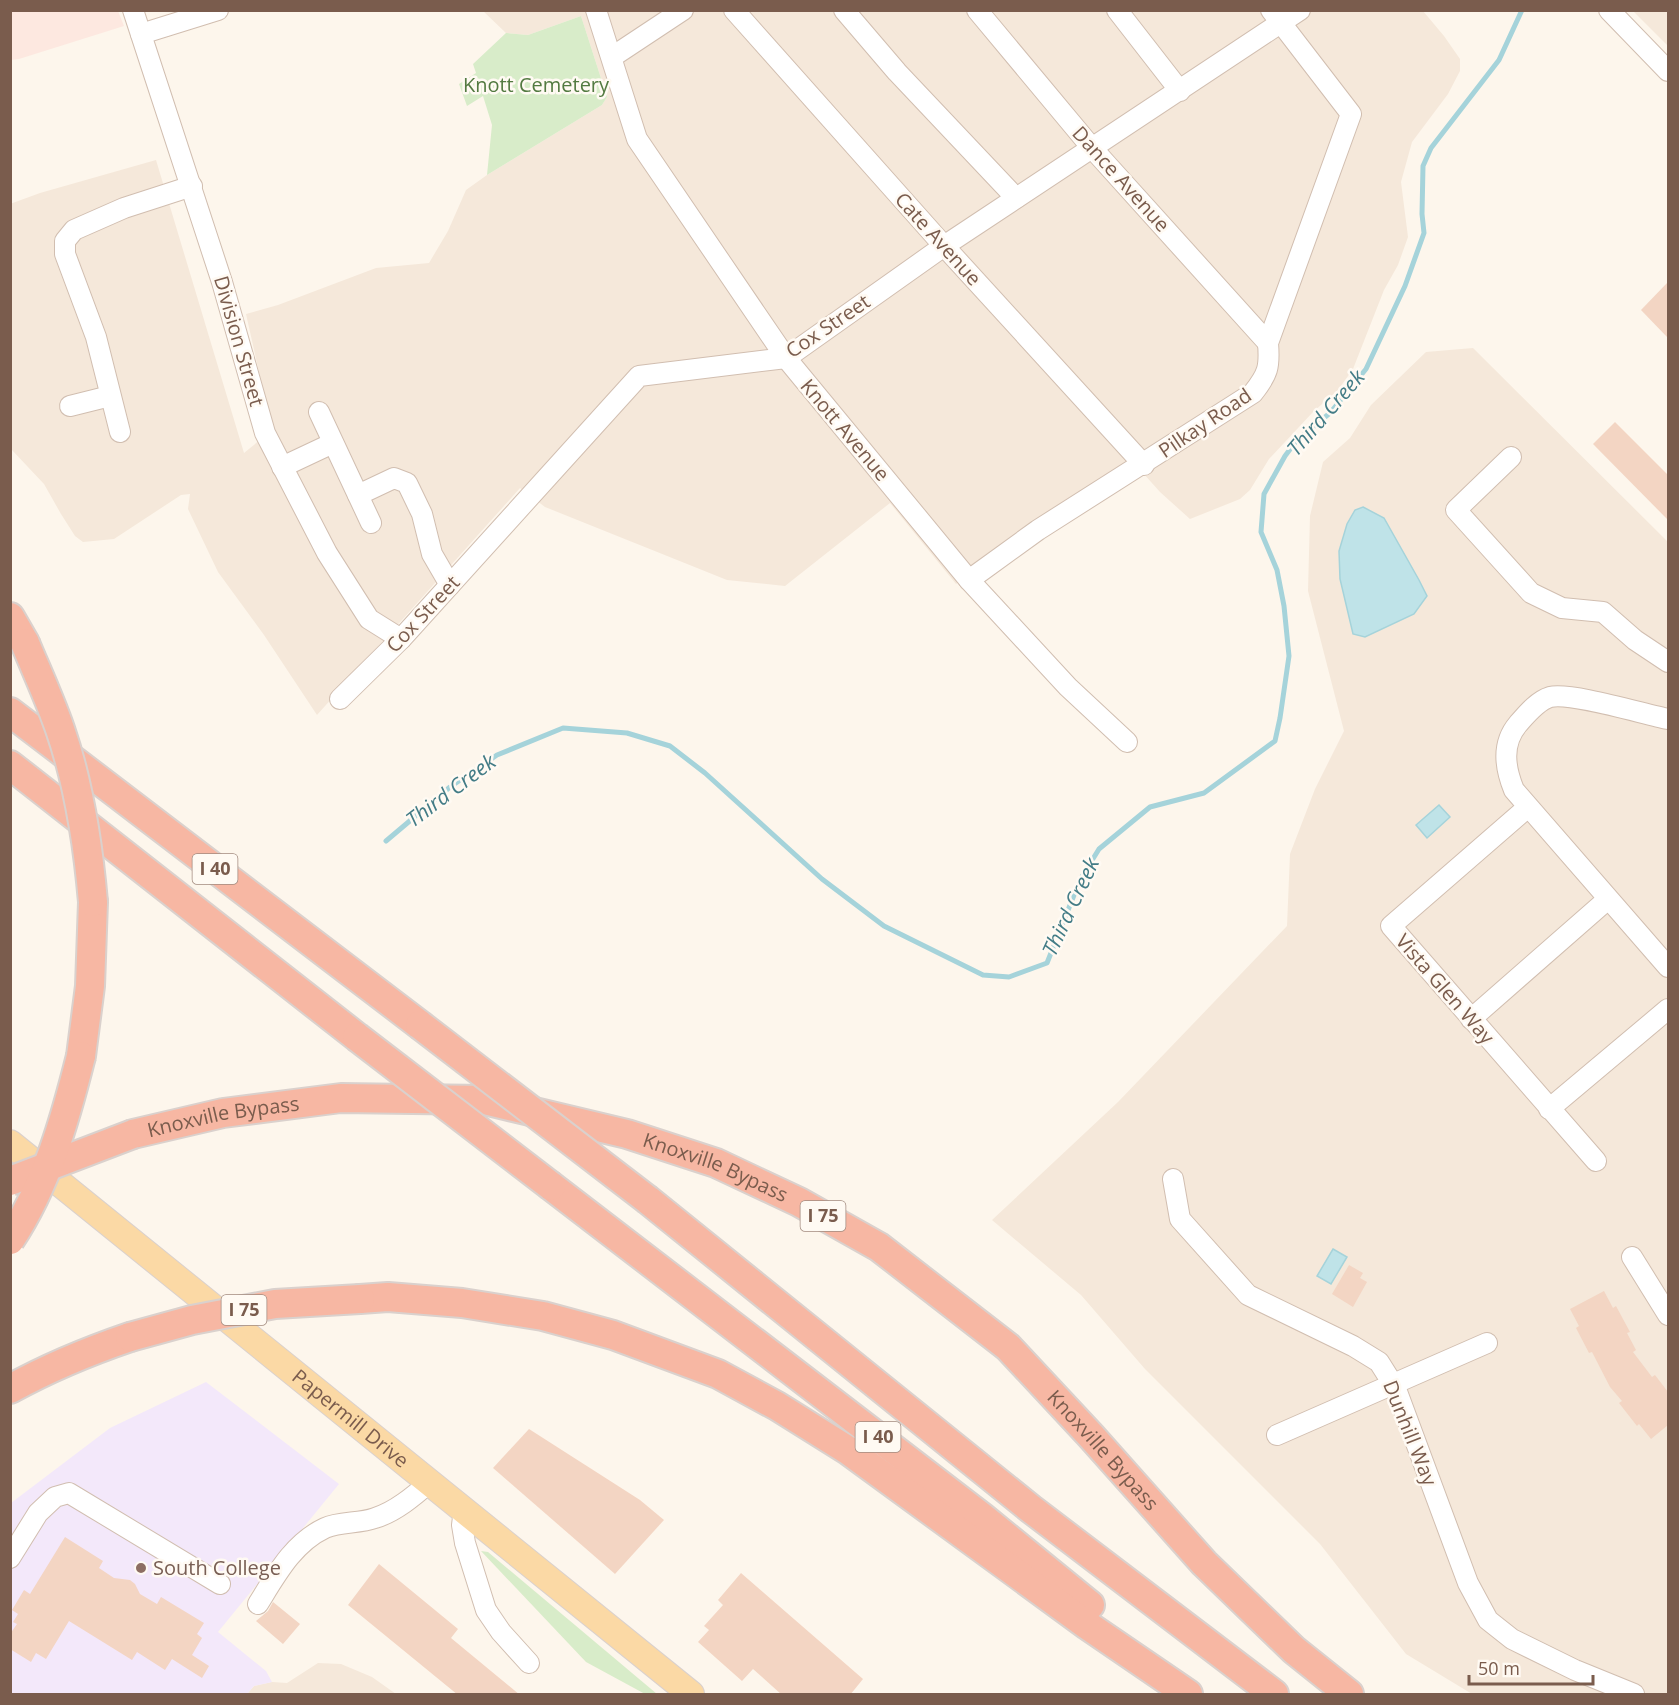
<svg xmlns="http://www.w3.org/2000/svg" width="1679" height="1705" font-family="'Open Sans',sans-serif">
  <rect width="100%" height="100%" fill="#fdf6ec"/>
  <g fill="#f5e8da">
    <polygon points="483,11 1423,11 1444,36 1460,59 1460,71 1448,94 1412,142 1401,182 1408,237 1398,265 1384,290 1353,369 1338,390 1313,412 1269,459 1250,490 1240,499 1190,519 1160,492 1134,463 1020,537 956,584 890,503 785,586 727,580 545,507 520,488 317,715 264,635 218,572 188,509 190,494 181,495 114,539 83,542 75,536 61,514 44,484 11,449 10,204 40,193 156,160 244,453 272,430 246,314 278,305 376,268 429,263 448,231 466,190 487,175 602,105 607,97 581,16 528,35 506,33"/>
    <polygon points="1633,11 1668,11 1668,46"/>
    <polygon points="1473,348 1668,542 1668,1694 1472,1694 1406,1654 1320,1544 1145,1369 1081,1295 992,1220 1118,1102 1287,926 1290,854 1315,789 1344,731 1308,591 1310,516 1323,462 1350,438 1371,405 1426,352"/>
    <polygon points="318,1663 341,1664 372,1677 396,1694 247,1694 254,1686 272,1682 287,1683"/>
  </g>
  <polygon fill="#fde8e0" points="10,11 118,11 124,26 19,59 11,60"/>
  <polygon fill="#f3e8fa" points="206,1382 339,1484 218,1632 266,1671 272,1682 254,1686 247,1694 11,1694 11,1503 110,1428"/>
  <g fill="#d8ecc9">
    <polygon points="581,16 607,97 602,105 487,175 492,125 483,96 467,106 459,84 476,73 473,64 506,33 528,35"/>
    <polygon points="481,1551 488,1552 657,1694 645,1694 586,1662"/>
  </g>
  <g fill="#bfe3e8" stroke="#a5d3da" stroke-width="1.5">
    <polygon points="1363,507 1384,518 1419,580 1427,596 1414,614 1365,637 1353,634 1340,579 1339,551 1347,524 1355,510"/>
    <polygon points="1439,805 1450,817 1427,838 1416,825"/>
    <polygon points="1333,1249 1347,1257 1331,1284 1317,1276"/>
  </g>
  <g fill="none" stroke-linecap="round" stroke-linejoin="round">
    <polyline stroke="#a5d3da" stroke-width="5" points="386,841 450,787 497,755 563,728 627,733 670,746 705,773 822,879 884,926 983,975 1009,977 1047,963 1080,880 1099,849 1150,807 1204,793 1275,741 1280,718 1289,656 1284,606 1277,570 1261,532 1264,494 1285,456 1297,440 1330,413 1366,369 1405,286 1424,233 1422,214 1423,166 1431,148 1499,60 1522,10"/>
  </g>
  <g fill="#f3d5c3">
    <polygon points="1668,282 1668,338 1641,310"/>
    <polygon points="1615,422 1668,475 1668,520 1593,444"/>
    <polygon points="1349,1265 1363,1273 1360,1278 1367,1282 1353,1307 1332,1294"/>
    <polygon points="1604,1291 1613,1308 1616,1306 1630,1332 1627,1333 1636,1350 1633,1352 1652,1377 1655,1375 1668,1392 1668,1425 1651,1439 1639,1424 1637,1426 1619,1403 1622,1401 1610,1387 1592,1352 1589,1353 1576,1328 1579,1326 1570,1309"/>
    <polygon points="529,1429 640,1500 664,1520 615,1574 493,1468"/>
    <polygon points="65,1537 103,1561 99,1568 114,1578 130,1580 135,1584 140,1594 157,1604 161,1597 204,1623 197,1634 202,1638 192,1655 209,1666 202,1678 172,1659 165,1670 137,1652 132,1660 69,1621 46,1659 36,1653 31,1662 10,1649 10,1634 17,1624 13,1622 18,1614 12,1610 24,1590 30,1594"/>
    <polygon points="379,1564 458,1629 451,1638 520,1695 458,1695 348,1605"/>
    <polygon points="741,1573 863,1679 850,1695 782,1695 753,1669 742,1681 698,1642 709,1630 704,1626 723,1605 718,1600"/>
    <polygon points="273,1602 300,1624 283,1644 256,1621 268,1611"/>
  </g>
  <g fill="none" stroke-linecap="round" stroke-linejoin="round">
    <g stroke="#d1beb0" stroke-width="22">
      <g id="minor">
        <polyline points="133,10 222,282 265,433 327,553 369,619 401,639"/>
        <polyline points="596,10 637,139 786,358 969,580 1068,687 1127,742"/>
        <polyline points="734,10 944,246 1144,465"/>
        <polyline points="844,10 897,72 1016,198"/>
        <polyline points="977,10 1092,148 1268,343"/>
        <polyline points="1117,10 1180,91"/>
        <polyline points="1609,10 1668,71"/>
        <polyline points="141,34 218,10"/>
        <polyline points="612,57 683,10"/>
        <polyline points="70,406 110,396"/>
        <polyline points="319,412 371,523"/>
        <polyline points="120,432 96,337 65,254 65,241 74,230 124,208 192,186"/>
        <polyline points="1511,457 1456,510 1531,593 1562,608 1603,612 1635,640 1668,662"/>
        <polyline points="282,467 333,443"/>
        <polyline points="358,495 394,478 407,483 422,514 432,554 450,585"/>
        <path d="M969,580L1038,530L1253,393C1268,374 1270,367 1268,343L1351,114L1271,10"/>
        <polyline points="340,699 401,639 639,376 786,358 944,246 1300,10"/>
        <path d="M1668,719C1643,714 1571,692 1550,697C1537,701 1526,715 1518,724C1501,744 1505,768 1514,790L1668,967"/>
        <polyline points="1528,807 1391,926 1596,1161"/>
        <polyline points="1471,1019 1608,899"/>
        <polyline points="1549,1109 1668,1009"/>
        <polyline points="1173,1179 1180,1219 1248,1295 1353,1346 1379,1362 1396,1389 1468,1583 1488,1620 1512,1639 1575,1670 1634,1694"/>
        <polyline points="1632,1257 1668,1315"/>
        <polyline points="1277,1435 1487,1343"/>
        <polyline points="464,1510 462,1525 465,1543 486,1610 501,1632 529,1663"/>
        <polyline points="10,1558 38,1513 55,1497 69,1493 220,1584"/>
        <path d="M258,1604C276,1575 293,1543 325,1528C340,1521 359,1524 375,1518C395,1512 414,1496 430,1482"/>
      </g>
    </g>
    <g stroke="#dad1cd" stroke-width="28">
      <g id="major">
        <path id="s1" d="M10,1143L691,1694"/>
      </g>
    </g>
    <g stroke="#dad1cd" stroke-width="32">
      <g id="highway">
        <polyline points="10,617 25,643"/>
        <polyline points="10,712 420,1025"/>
        <polyline points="10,765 357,1037"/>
        <polyline points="81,1056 90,986 93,902"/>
        <path id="s2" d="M133,1134L223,1113L341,1098L484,1100L627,1134L716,1163L799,1202L879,1247L1008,1347L1091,1436L1204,1563L1294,1650L1349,1694"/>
        <polyline points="551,1186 982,1517 1090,1605"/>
        <polyline points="648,1200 1031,1509 1274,1694"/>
        <polyline points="360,1299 388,1297 462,1303 543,1316 613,1335 718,1374 777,1406 849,1451 1087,1625 1188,1694"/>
        <path d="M10,1389C48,1368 89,1351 130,1337"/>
      </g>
    </g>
    <use href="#minor" stroke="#fff" stroke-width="20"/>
    <use href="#major" stroke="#fbd9a5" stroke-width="26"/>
    <use href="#highway" stroke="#f7b7a3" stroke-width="28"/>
    <g stroke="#dad1cd" stroke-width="32" stroke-linecap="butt">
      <g id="highway-bridge">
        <path d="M25,643C37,672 50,700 60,729C79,784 88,844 93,902"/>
        <polyline points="420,1025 648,1200"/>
        <polyline points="357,1037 551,1186"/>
        <polyline points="10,1181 133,1134"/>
        <path d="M10,1240C47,1184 65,1120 81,1056"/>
        <polyline points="130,1337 192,1320 275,1304 360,1299"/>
      </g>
    </g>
    <use href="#highway-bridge" stroke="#f7b7a3" stroke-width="28"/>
  </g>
  <circle fill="#8d6e63" stroke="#fffaf3" stroke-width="2" cx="141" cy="1568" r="6"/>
  <g text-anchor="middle" stroke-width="5" stroke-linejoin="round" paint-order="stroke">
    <g fill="#fffaf3" stroke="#a28b7f" stroke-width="1.5">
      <rect x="192.5" y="854" width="45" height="30" rx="4.5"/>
      <rect x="800.5" y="1201" width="45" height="30" rx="4.5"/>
      <rect x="221.5" y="1295" width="45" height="30" rx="4.5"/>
      <rect x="855.5" y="1422" width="45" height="30" rx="4.5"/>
    </g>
    <g font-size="18" font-weight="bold" fill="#7a5c4d">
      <text x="215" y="875">I 40</text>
      <text x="823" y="1222">I 75</text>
      <text x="244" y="1316">I 75</text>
      <text x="878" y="1443">I 40</text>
    </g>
    <g font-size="20" fill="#537a41" stroke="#fffaf3">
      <text x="536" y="92">Knott Cemetery</text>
    </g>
    <g font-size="20" fill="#7a5c4d" stroke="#fffaf3">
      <text transform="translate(1121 179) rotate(48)" y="7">Dance Avenue</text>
      <text transform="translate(938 239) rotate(48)" y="7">Cate Avenue</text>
      <text transform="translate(828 326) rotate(-34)" y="7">Cox Street</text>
      <text transform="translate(239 341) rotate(74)" y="7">Division Street</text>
      <text transform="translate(1205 423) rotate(-34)" y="7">Pilkay Road</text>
      <text transform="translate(845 430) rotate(50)" y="7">Knott Avenue</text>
      <text transform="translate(423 614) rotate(-47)" y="7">Cox Street</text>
      <text transform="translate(1445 989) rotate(49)" y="7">Vista Glen Way</text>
      <text dy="7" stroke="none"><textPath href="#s2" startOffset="92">Knoxville Bypass</textPath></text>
      <text dy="7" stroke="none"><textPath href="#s2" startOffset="596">Knoxville Bypass</textPath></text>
      <text dy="7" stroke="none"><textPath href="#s1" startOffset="438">Papermill Drive</textPath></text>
      <text transform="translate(1410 1433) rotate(68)" y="7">Dunhill Way</text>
      <text dy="7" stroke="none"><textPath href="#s2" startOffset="1082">Knoxville Bypass</textPath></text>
    </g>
    <g font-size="20" fill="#785e54" stroke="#fffaf3" text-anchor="start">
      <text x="153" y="1575">South College</text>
    </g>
    <g font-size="21" font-style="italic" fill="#437c86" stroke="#fffaf3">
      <text transform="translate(1326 413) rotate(-49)" y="7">Third Creek</text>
      <text transform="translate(451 791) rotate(-37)" y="7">Third Creek</text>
      <text transform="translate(1071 907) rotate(-65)" y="7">Third Creek</text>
    </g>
  </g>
  <rect width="1679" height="1705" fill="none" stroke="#7a5c4d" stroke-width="24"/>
  <path d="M1469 1675v9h124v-9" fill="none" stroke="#7a5c4d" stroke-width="3"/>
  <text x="1478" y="1675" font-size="18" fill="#7a5c4d" stroke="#fffaf3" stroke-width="4.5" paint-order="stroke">50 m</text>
</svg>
